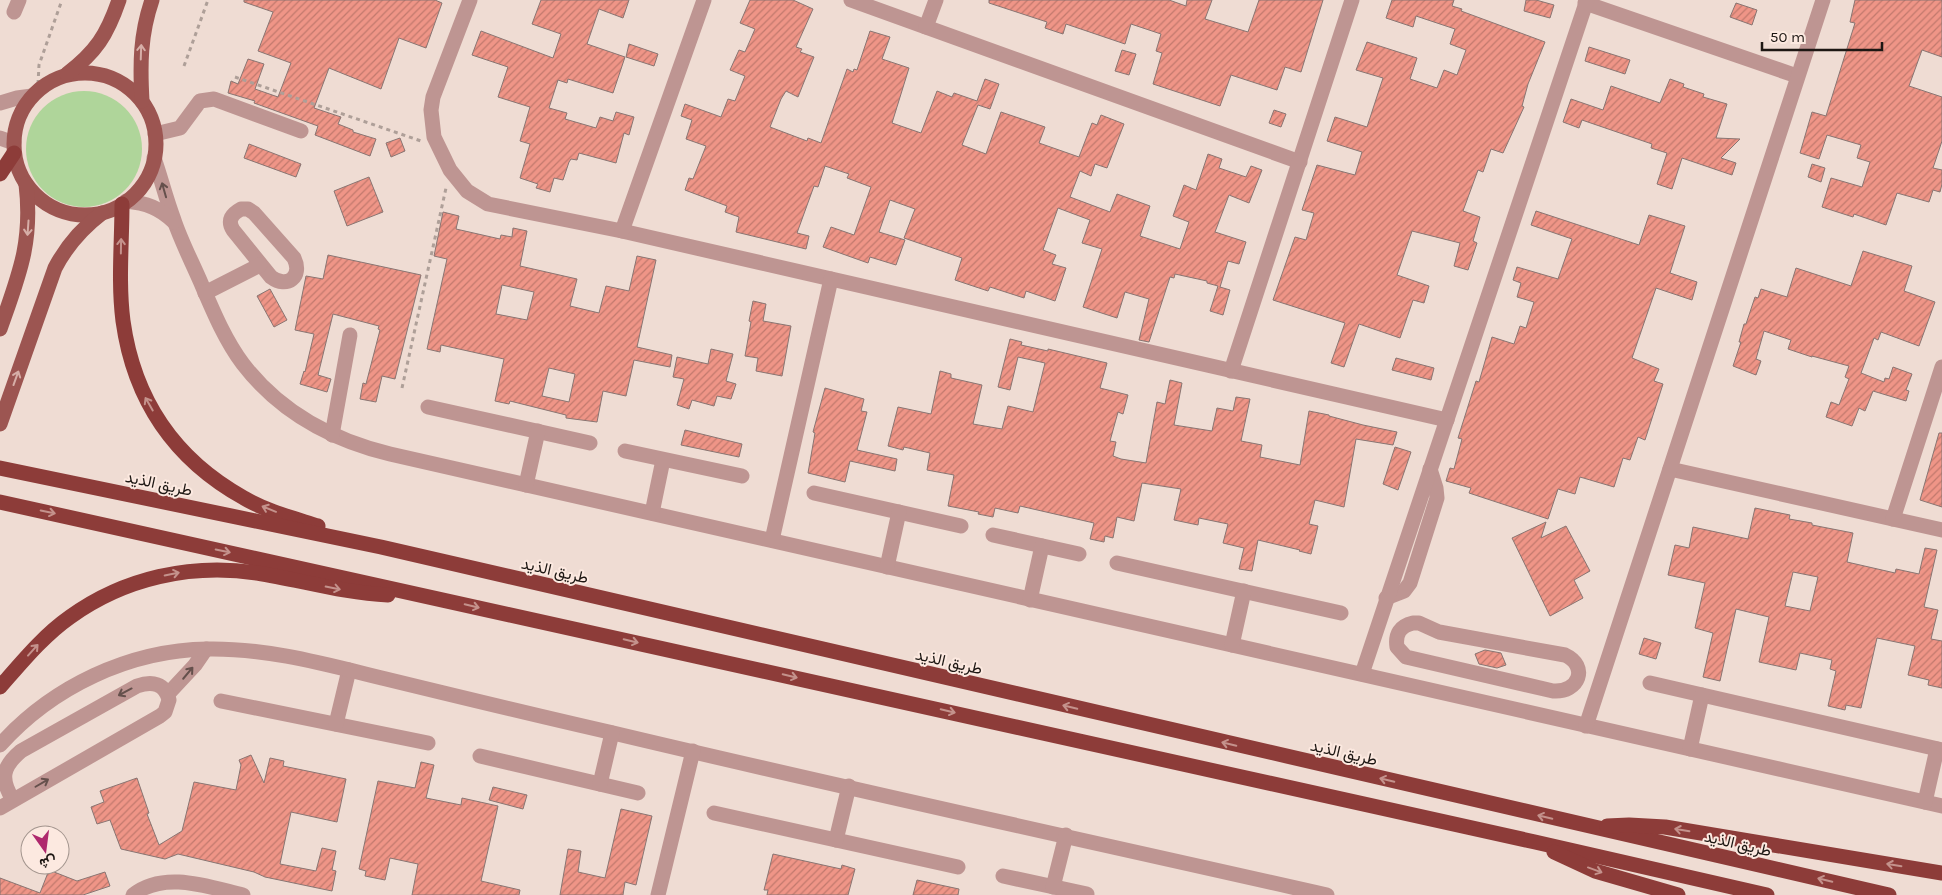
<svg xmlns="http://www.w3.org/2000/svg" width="1942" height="895" font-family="Karla,Vazirmatn,sans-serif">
  <defs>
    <pattern id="building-hatch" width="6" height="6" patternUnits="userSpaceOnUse" patternTransform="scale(1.25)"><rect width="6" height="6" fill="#ef9587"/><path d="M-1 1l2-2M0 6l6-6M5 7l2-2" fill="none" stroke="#c1796d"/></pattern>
  </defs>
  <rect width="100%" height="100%" fill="#efdcd3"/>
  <circle fill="#afd59a" cx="84" cy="149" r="58"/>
  <g fill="url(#building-hatch)" stroke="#897572" fill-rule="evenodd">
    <polygon points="244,0 435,0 442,3 426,48 399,38 381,89 329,68 314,108 341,117 338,124 353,130 353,132 376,139 370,156 315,135 318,126 254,103 255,101 228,93 231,81 238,84 248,59 264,64 255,89 278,97 291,63 258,51 273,12 244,2"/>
    <polygon points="541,0 629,0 623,18 599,9 587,44 625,57 613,93 568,79 567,83 558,80 549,108 567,113 565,119 596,128 600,117 613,121 616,112 634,117 629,135 624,133 616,163 579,153 577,160 571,159 569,162 563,180 554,178 550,192 536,188 538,184 520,178 530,144 520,141 530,107 498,97 508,67 472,55 481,31 553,58 561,34 532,24"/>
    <polygon points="750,0 793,0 813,9 796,47 802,49 800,52 814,57 798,97 786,91 781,99 770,127 807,141 808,138 821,143 847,69 853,72 854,69 857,70 870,31 890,37 882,59 909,68 892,123 921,133 937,91 952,97 954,93 977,101 985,79 999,84 990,109 978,105 962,145 986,154 1001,112 1045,127 1039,143 1079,157 1092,123 1097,125 1101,115 1124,124 1107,168 1095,164 1091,176 1080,171 1070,197 1110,212 1117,194 1150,206 1140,236 1180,249 1189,222 1173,216 1184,185 1196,190 1208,154 1222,159 1219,168 1246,177 1251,166 1262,170 1249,203 1229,195 1215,232 1246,242 1239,264 1228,261 1220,287 1230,290 1223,315 1210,311 1218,286 1207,283 1207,281 1175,274 1174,278 1170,277 1149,342 1139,340 1149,299 1125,292 1117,318 1083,307 1102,249 1082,243 1090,220 1058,208 1043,250 1056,255 1052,264 1066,268 1055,301 1026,291 1024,298 990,287 988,291 955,280 962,258 904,238 915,209 890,200 879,232 905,240 896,265 870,257 868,263 823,247 831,227 854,235 871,187 847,178 849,174 825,166 818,187 814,186 797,233 809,236 806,249 736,232 739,217 725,212 727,206 685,190 689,178 693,179 706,146 686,139 692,120 681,116 685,104 721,117 728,99 735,101 745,76 730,70 739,50 745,52 755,29 740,23"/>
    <polygon points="989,0 1169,0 1186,6 1187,0 1212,0 1205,19 1248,32 1259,0 1323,0 1301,72 1285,67 1277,90 1231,75 1220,106 1153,84 1162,53 1156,51 1161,34 1131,24 1125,44 1066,24 1063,34 1045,28 1047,22 989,3"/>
    <polygon points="1392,0 1454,0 1452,6 1462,9 1461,11 1545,42 1528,84 1522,106 1524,107 1503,153 1491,149 1483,172 1478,170 1463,211 1480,217 1473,241 1477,243 1468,270 1454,266 1460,243 1412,231 1397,275 1429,286 1424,303 1413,300 1400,338 1359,324 1344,367 1331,363 1345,323 1273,300 1295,237 1306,240 1314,213 1302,210 1317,165 1355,175 1362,152 1327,141 1335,117 1367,127 1383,78 1356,70 1367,42 1417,58 1410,79 1437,88 1444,70 1457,75 1466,50 1450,44 1455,29 1416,16 1413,27 1386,18"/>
    <polygon points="1526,0 1536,0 1554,5 1550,18 1524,11"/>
    <polygon points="1855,0 1942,0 1942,57 1922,50 1909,86 1942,97 1942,141 1933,168 1942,170 1942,184 1940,192 1933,190 1929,202 1897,193 1886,225 1854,214 1853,217 1822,207 1831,178 1862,187 1870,162 1857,158 1861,145 1827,135 1819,159 1800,153 1812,112 1826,116 1855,23 1850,22"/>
    <polygon points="1736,3 1757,10 1752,25 1730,17"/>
    <polygon points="629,44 658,54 654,66 626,57"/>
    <polygon points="1589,47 1630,60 1625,74 1585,61"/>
    <polygon points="1122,50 1136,54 1129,75 1115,71"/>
    <polygon points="1670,79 1684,84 1683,87 1704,94 1703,97 1727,104 1716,138 1740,139 1721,158 1736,163 1732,175 1682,158 1672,189 1657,184 1667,153 1651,148 1652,144 1582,120 1579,128 1563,122 1571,99 1603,110 1611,86 1660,103"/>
    <polygon points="1274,110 1286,114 1281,127 1269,123"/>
    <polygon points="400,138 405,151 391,157 386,143"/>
    <polygon points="249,144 301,164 296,177 244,158"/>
    <polygon points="1812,164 1825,168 1821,182 1808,177"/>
    <polygon points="369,177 383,212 347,226 334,191"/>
    <polygon points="1536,211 1639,245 1649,215 1685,226 1670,273 1697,282 1692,300 1656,288 1632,358 1659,369 1654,381 1663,384 1645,440 1638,437 1630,460 1623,458 1614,487 1580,477 1575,494 1558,489 1548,519 1469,493 1471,488 1446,481 1450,468 1454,469 1462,439 1458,438 1476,381 1479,382 1492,337 1514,344 1520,326 1526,328 1534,302 1517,297 1521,283 1513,280 1517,267 1558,279 1572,239 1531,225"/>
    <path d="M443,212L459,216L456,229L500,239L501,235L512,237L513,228L527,231L520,266L577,279L570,306L599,313L606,286L629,291L637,256L656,260L637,347L672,355L670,367L634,360L626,396L603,391L597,422L566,418V415L510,401L509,404L495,401L504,359L441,345L440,352L427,349L447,259L434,256ZM502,285L534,292L527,320L496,314ZM549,368L575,374L569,402L542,396Z"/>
    <polygon points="1863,251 1912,266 1904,291 1935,302 1919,346 1881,332 1878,340 1874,338 1861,373 1884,382 1885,378 1889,379 1893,367 1912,374 1906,390 1909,391 1906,401 1873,391 1865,411 1859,408 1852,426 1826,417 1831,402 1839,405 1849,379 1845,377 1849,366 1812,356 1812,357 1788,349 1791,340 1764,331 1756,359 1761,361 1756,375 1733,366 1741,342 1739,342 1744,324 1746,324 1755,297 1758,298 1761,289 1787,297 1796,268 1851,286"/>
    <polygon points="328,255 421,275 395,379 382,376 376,402 360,399 363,383 366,384 380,330 378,329 379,326 333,314 318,375 331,379 327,392 300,384 304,371 305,372 314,334 295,330 306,276 323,279"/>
    <polygon points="270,289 287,320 274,327 257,296"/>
    <polygon points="753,301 766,304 763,321 791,326 782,376 756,371 758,358 745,356 751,322 749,321"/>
    <polygon points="1010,339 1022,342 1021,345 1048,351 1048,349 1107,363 1100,388 1128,395 1123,414 1118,412 1110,441 1116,442 1113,456 1121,459 1146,463 1157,402 1165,404 1170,380 1182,383 1174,425 1212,431 1217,408 1233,411 1236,397 1250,399 1241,441 1262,445 1260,457 1300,465 1309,411 1329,415 1329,416 1363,425 1397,432 1393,445 1356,439 1344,507 1315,500 1309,524 1318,526 1311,554 1299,551 1300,550 1258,540 1252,571 1239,569 1244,548 1223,543 1228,524 1199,518 1198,525 1174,520 1181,489 1142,483 1134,521 1117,517 1113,538 1105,536 1104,542 1090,539 1094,523 1020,506 1018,513 995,508 993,517 978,514 979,512 948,506 954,475 927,470 930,453 904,447 903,450 888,446 898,407 931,414 940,371 951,374 951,378 982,385 973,424 1002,429 1008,406 1033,412 1045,363 1018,357 1010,390 998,387"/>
    <polygon points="711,349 733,354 726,381 736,384 731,399 717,396 714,406 692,400 689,409 677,405 684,379 673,377 677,357 708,364"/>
    <polygon points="1396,358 1434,368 1431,380 1392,370"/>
    <polygon points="825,388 864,399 861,411 867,412 857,450 897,459 895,471 850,461 845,482 808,473 815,433 813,432"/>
    <polygon points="685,430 742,444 739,457 681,445"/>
    <polygon points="1939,433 1942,433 1942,507 1920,500"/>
    <polygon points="1395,447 1411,452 1398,490 1383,484"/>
    <path d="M1755,508L1790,515L1789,519L1812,523V525L1853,533L1847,562L1895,573L1896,569L1919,574L1925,548L1937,550L1924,607L1938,610L1931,639L1942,641V688L1928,685L1929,680L1908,675L1915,646L1877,638L1861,708L1846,705L1845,710L1828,706L1836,671L1830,669L1832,660L1800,653L1796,670L1759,662L1769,617L1736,609L1720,681L1703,677L1713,633L1695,628L1705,583L1668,575L1675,545L1689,548L1693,527L1748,539ZM1793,572L1818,577L1810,611L1785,606Z"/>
    <polygon points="1546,522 1541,538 1566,526 1590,571 1574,580 1583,598 1550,616 1512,538"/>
    <polygon points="1644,638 1661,643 1656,659 1639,654"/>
    <polygon points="1485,650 1501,653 1506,665 1497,668 1479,664 1475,654"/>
    <polygon points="251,755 264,783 270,758 284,761 283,766 346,779 337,822 291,812 280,864 316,871 322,848 336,851 332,870 336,871 332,891 265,877 254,872 178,854 165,859 121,849 110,820 97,824 91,807 104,802 100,791 137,778 149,813 147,814 159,845 182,831 194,782 236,790 241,765 239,760"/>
    <polygon points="421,762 434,765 426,798 461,805 462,798 498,806 481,881 520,890 519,895 412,895 418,864 390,858 385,880 365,876 366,871 359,869 378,781 415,788"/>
    <polygon points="493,787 527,795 523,809 489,800"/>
    <polygon points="621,809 652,816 636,885 625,882 623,895 560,895 568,849 581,851 578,872 605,878"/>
    <polygon points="773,854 841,869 842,865 855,869 848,895 767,895 768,890 764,890"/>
    <polygon points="49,870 77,881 105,872 110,886 83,895 0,895 0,878 40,893"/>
    <polygon points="917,880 959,889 958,895 913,895"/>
  </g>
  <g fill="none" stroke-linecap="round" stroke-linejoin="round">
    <g stroke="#ae9f98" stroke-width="3" stroke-dasharray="4 4" stroke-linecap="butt">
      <polyline points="184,66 208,0"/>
      <polyline points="235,77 421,141"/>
      <polyline points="38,84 39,65 62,0"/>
      <polyline points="402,388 446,188"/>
    </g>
    <g stroke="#be9592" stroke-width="15">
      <polyline points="470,0 433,97 431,110 434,137 450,170 467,191 488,204 622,231 1447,420"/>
      <polyline points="851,0 1300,162"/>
      <polyline points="1585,3 1797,76"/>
      <polyline points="14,12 19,0"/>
      <polyline points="926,27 936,0"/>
      <polyline points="0,103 17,98 32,96"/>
      <polyline points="155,134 180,128 200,101 214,99 301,131"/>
      <polyline points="0,138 14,143"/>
      <path d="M154,158C161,178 166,199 174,220C181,241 192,262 201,283C213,311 225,340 243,364C280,412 332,440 390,454C907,571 1424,690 1942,806"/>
      <path d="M126,201C146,203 160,208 174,222"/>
      <path d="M241,209H248L254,213L294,258C303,277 287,289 271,277L233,230C227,220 232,214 241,209Z"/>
      <polyline points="622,231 704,0"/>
      <polyline points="205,293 260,265"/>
      <polyline points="1231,371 1352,0"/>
      <polyline points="428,407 590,443"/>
      <polyline points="332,435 350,335"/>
      <polyline points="625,451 742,476"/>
      <polyline points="1670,469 1942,530"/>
      <polyline points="526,485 538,431"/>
      <polyline points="814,493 961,526"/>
      <polyline points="652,513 663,460"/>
      <polyline points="1893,519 1942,367"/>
      <polyline points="993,535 1079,554"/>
      <polyline points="772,540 831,279"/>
      <polyline points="1117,563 1341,613"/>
      <polyline points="887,567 899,512"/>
      <polyline points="1386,598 1404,591 1410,583 1437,498 1436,488 1430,469"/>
      <polyline points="1030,600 1042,546"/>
      <path d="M1413,623H1419L1439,632L1565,655C1589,666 1579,693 1553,691L1406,657L1397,647C1395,634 1400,626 1413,623Z"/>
      <polyline points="1232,645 1244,591"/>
      <polyline points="1362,674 1587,0"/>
      <polyline points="1650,683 1942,750"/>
      <polyline points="168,694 195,665 206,649"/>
      <polyline points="221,701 428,743"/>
      <polyline points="336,724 349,670"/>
      <polyline points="1586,726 1823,0"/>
      <path d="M0,745C52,687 129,650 208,649C269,648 328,665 386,679C460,697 534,715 609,732C848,789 1088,841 1327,895"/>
      <polyline points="1690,749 1702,695"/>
      <polyline points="480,756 638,793"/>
      <polyline points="600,784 612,733"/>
      <polyline points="1925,802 1937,749"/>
      <path d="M0,808L160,716L165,712L169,700C165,683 152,681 137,686L21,751C2,767 0,779 13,800"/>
      <polyline points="714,813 958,867"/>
      <polyline points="836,840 849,786"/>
      <polyline points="1003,876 1087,894"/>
      <polyline points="1053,887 1066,835"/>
      <path d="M133,895C164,870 209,887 243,895"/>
      <polyline points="658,895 693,751"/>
    </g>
    <g stroke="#9c5551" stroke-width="15">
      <circle cx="85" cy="144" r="71"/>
      <path d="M67,74C96,52 107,35 119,0"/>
      <path d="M142,101C140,65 140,35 152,0"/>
      <path d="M0,329C19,275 33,242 26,184"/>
      <path d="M0,424L55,268C67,245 81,229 102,213"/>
    </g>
    <g stroke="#8d3c39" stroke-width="15">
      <polyline points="0,174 14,153"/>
      <path d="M122,204C122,242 118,282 123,321C134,400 174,459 244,498C266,511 293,518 318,526"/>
      <polyline points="0,468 381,547 1889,895"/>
      <polyline points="0,502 1535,842 1767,895"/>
      <path d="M0,687C22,662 43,636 70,617C124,578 191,563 257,573C301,580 343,593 388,595"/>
      <polyline points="1607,826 1629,825 1665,827 1942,873"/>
      <polyline points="1554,852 1595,871 1678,895"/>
    </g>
  </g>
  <defs><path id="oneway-shaft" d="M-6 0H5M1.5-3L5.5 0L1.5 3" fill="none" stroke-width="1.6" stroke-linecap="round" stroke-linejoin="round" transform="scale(1.25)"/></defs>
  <g stroke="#d6aea7">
    <use href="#oneway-shaft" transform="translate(141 52) rotate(-88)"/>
    <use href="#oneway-shaft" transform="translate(28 228) rotate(94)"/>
    <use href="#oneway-shaft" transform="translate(16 378) rotate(-70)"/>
  </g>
  <g stroke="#65504c">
    <use href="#oneway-shaft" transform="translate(164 190) rotate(-106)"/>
    <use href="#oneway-shaft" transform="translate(188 673) rotate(-50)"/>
    <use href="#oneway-shaft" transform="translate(125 692) rotate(152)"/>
    <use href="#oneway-shaft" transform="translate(42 783) rotate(-30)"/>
  </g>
  <g stroke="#c4928c">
    <use href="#oneway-shaft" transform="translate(121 246) rotate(-89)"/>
    <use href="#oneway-shaft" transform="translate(149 404) rotate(-120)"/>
    <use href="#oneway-shaft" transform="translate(269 509) rotate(-158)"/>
    <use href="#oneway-shaft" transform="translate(48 512) rotate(12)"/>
    <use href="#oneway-shaft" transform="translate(223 551) rotate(12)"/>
    <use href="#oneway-shaft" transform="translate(172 574) rotate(-12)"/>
    <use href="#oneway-shaft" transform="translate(333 588) rotate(11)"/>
    <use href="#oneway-shaft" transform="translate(472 606) rotate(13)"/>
    <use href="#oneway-shaft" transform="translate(631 641) rotate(13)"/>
    <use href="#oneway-shaft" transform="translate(33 650) rotate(-48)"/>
    <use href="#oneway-shaft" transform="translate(790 676) rotate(13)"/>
    <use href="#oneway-shaft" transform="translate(1070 707) rotate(-167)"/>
    <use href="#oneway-shaft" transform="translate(948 711) rotate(13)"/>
    <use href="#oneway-shaft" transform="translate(1229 744) rotate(-167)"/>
    <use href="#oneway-shaft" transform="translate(1387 780) rotate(-167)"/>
    <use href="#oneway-shaft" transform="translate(1545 817) rotate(-167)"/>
    <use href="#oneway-shaft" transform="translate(1682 830) rotate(-171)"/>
    <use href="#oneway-shaft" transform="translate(1894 865) rotate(-171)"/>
    <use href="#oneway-shaft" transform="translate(1595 870) rotate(20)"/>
    <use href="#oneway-shaft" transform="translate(1825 880) rotate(-167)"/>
  </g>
  <g text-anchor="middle" stroke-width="4" stroke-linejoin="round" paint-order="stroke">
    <g font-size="16" fill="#1d1713" stroke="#fce9e0">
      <text transform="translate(159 483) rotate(12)" y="6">طريق الذيد</text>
      <text transform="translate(555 570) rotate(13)" y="6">طريق الذيد</text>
      <text transform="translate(949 661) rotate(13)" y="6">طريق الذيد</text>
      <text transform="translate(1344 752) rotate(13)" y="6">طريق الذيد</text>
      <text transform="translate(1738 843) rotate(13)" y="6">طريق الذيد</text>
    </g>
  </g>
  <g transform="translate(45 850) rotate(166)"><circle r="24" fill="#fce9e0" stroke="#a3958e"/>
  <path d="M0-4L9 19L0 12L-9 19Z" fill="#af286d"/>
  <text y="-8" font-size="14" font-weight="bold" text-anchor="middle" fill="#1d1713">ش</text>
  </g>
  <path d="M1762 42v8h120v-8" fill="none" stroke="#1d1713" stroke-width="2.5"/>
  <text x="1770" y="42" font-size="15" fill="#1d1713" stroke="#fce9e0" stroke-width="4" paint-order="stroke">50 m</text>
</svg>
